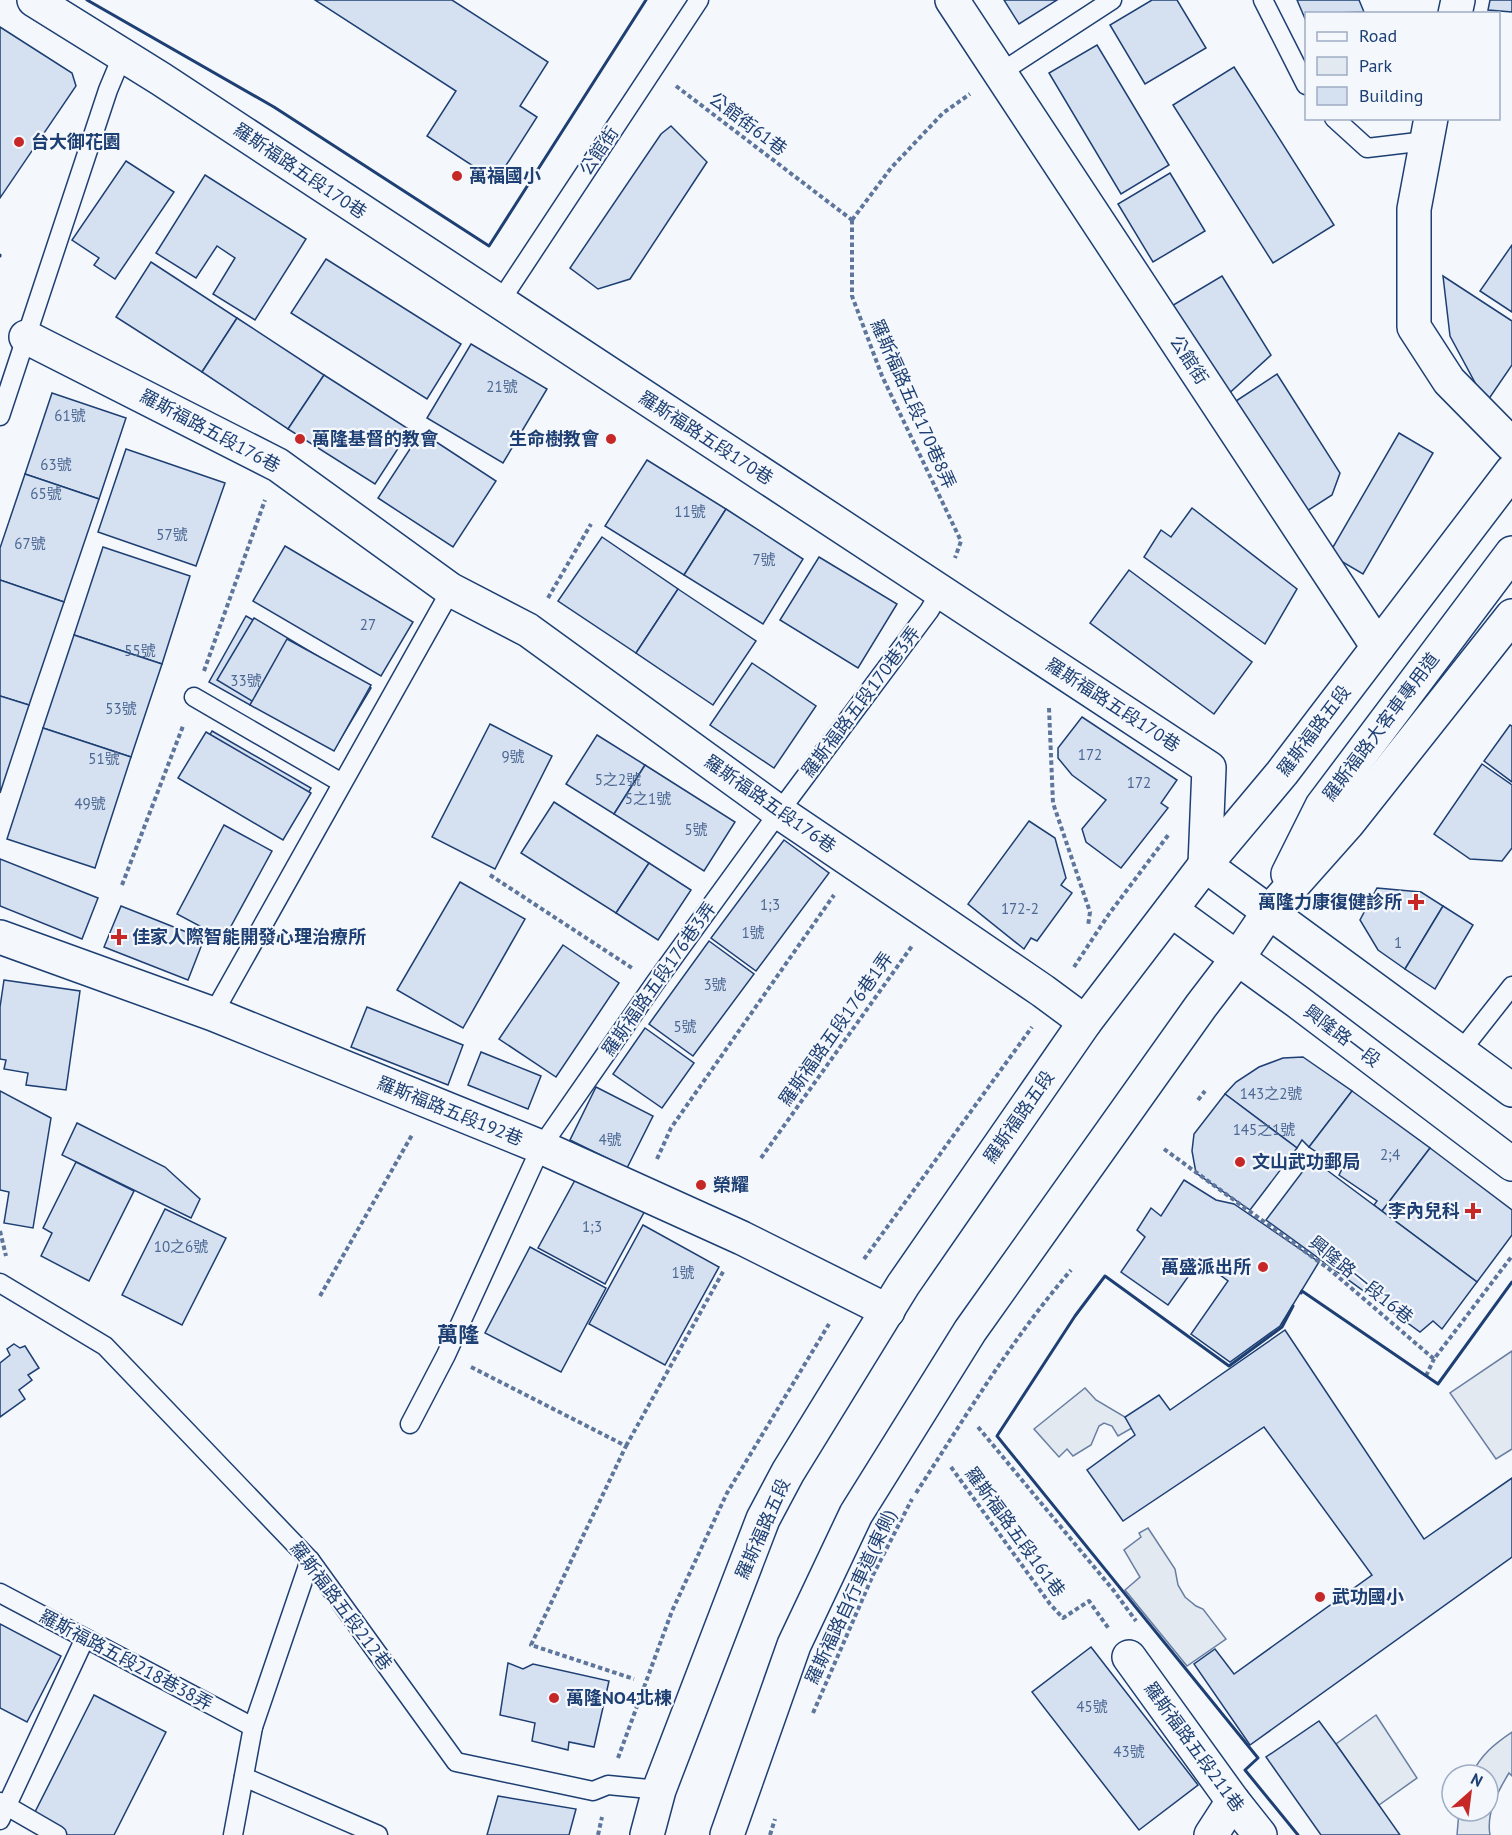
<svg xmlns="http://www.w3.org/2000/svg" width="1512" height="1835" font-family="'PT Sans','Noto Sans TC',sans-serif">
  <rect width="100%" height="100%" fill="#f4f7fb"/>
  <g fill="#e3e9f0" stroke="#687fa3" stroke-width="1.5">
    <polygon points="1512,1351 1512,1449 1496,1459 1450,1393"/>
    <polygon points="1085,1388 1096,1400 1125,1417 1132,1428 1118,1436 1112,1426 1104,1423 1099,1426 1091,1445 1073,1456 1067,1449 1059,1457 1034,1429"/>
    <polygon points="1148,1528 1175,1569 1178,1585 1185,1597 1196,1606 1203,1609 1226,1639 1187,1666 1125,1590 1140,1577 1124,1550 1141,1537 1139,1533"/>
    <polygon points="1376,1715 1417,1778 1379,1805 1336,1744"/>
    <path d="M1512,1732V1776L1509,1773C1498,1791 1486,1813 1490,1835H1457L1459,1811H1488V1775H1471C1481,1755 1494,1744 1512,1732Z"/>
  </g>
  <g fill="#d5e0f0" stroke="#1d3f73" stroke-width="1.5">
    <polygon points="315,0 452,0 548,62 520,106 537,117 496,181 427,136 456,91"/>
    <polygon points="1004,0 1057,0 1019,24"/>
    <polygon points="1152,0 1177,0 1206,48 1145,84 1110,25"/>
    <polygon points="1297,0 1359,0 1364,12 1306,14 1306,21"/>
    <polygon points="1490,0 1512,0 1512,12 1488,10"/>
    <polygon points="0,27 72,73 76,86 0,198"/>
    <polygon points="1097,45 1169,165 1121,194 1049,73"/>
    <polygon points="1234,67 1334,225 1273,263 1173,105"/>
    <polygon points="671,126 707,162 630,279 598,289 570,268 661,134"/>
    <polygon points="126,161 174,192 115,279 94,265 99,258 72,240"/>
    <polygon points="1170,173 1205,231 1153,262 1118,204"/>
    <polygon points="205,175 306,239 255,320 213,294 235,258 217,246 196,278 156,253"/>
    <polygon points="1512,245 1512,312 1480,291"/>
    <polygon points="326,259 461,344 427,399 291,313"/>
    <polygon points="151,262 237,318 202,372 116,317"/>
    <polygon points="1222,276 1271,355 1225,397 1170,307"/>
    <polygon points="1443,276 1512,321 1512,365 1486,403 1450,336"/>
    <polygon points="237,318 324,375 288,429 202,372"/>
    <polygon points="471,344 547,389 503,463 427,418"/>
    <polygon points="1277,374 1340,473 1332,495 1307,511 1236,401"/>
    <polygon points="324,375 410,430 375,484 288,429"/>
    <polygon points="52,393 126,418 99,499 25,474"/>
    <polygon points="421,432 496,481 453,547 378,498"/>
    <polygon points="1399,433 1433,453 1363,574 1329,554"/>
    <polygon points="126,449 225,483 196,566 98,532"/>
    <polygon points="647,460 726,509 684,575 605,526"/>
    <polygon points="25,474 99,499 64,602 0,580 0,548"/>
    <polygon points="1192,508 1297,589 1265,644 1144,557 1161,530 1171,537"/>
    <polygon points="726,509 803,559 763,624 684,575"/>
    <polygon points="602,537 678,589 636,653 558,601"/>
    <polygon points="285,546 413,622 381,676 253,601"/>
    <polygon points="103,547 190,576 162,664 74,635"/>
    <polygon points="819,557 897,604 858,668 780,620"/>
    <polygon points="1129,570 1252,662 1214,714 1090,623"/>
    <polygon points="0,580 64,602 29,705 0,696"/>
    <polygon points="678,589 756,641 713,705 636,653"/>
    <polygon points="246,616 287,639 250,705 209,682"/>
    <polygon points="254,618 371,688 334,750 217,680"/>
    <polygon points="74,635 162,664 131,757 43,728"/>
    <polygon points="287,639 371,685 334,751 250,705"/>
    <polygon points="752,663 816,706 774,768 710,725"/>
    <polygon points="0,696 29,705 0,793"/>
    <polygon points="1082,717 1177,780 1161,803 1168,808 1121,868 1086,842 1082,829 1106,800 1072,775 1058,758 1058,748"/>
    <polygon points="490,724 552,756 495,869 432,837"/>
    <polygon points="1510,725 1512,726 1512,782 1484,761"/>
    <polygon points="43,728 131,757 95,868 7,839"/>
    <polygon points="212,731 311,788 283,837 184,781"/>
    <polygon points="206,732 311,793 283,840 178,778"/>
    <polygon points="597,735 645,765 614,814 566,784"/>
    <polygon points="1482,764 1512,785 1512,848 1502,861 1470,859 1434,834"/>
    <polygon points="645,765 735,822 704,871 614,814"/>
    <polygon points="554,802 649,863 616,913 521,853"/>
    <polygon points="1029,821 1055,838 1066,878 1061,885 1072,893 1037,941 1031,938 1024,949 968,904"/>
    <polygon points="224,825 272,851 224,939 177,914"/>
    <polygon points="784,840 829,873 756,971 711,938"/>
    <polygon points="0,859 98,898 82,939 0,906"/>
    <polygon points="649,863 691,890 658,940 616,913"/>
    <polygon points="460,882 525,919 463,1028 397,990"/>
    <polygon points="1377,888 1421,892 1443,906 1405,969 1378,950 1360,920"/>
    <polygon points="121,906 204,939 188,980 104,947"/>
    <polygon points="1443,906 1473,925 1435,989 1405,969"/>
    <polygon points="709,941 754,974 693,1056 649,1024"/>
    <polygon points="563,945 619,983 556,1077 499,1039"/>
    <polygon points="4,980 80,991 66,1090 26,1085 28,1073 4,1069 6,1060 0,1059 0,1007"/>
    <polygon points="367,1007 463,1045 448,1085 351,1047"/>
    <polygon points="645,1028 694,1063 662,1108 613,1074"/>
    <polygon points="481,1052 541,1076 528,1109 468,1085"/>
    <polygon points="1303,1057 1352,1091 1309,1147 1302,1140 1297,1148 1225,1094 1236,1082 1259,1067 1283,1058"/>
    <polygon points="596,1087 653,1116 627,1168 570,1140"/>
    <polygon points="0,1091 51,1118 33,1228 4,1223 9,1192 0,1190"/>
    <polygon points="1352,1091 1430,1148 1382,1211 1374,1205 1377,1201 1339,1175 1342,1169 1309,1147"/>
    <polygon points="1225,1094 1297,1148 1250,1210 1196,1173 1192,1151 1194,1134"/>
    <polygon points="77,1123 165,1167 200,1199 191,1218 62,1155"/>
    <polygon points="1430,1148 1512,1210 1512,1235 1477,1282 1382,1211"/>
    <polygon points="1312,1159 1477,1282 1442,1329 1433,1321 1420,1332 1266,1220"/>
    <polygon points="76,1162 134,1191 89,1281 41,1256 52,1233 43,1228"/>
    <polygon points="580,1171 647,1207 605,1284 538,1248"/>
    <polygon points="1184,1180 1216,1200 1234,1204 1319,1262 1280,1326 1230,1362 1191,1334 1228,1281 1200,1260 1168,1305 1121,1272 1145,1237 1137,1230 1151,1208 1161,1216"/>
    <polygon points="165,1209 226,1238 182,1325 122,1295"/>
    <polygon points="643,1225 719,1267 665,1365 589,1324"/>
    <polygon points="530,1247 606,1288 561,1372 485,1333"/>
    <polygon points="1285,1330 1424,1539 1512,1478 1512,1557 1250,1745 1194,1664 1215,1649 1234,1674 1372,1575 1264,1427 1123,1521 1087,1470 1135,1435 1125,1417 1159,1395 1170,1410"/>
    <polygon points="14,1344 20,1348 25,1346 39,1368 28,1375 32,1380 19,1390 25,1399 0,1417 0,1363 10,1355 7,1349"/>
    <polygon points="0,1624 61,1656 27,1722 0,1708"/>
    <polygon points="1091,1647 1198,1785 1139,1830 1032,1692"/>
    <polygon points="508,1663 523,1669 533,1664 609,1681 594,1747 569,1742 568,1750 532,1741 535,1723 500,1715"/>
    <polygon points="94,1695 166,1732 114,1835 66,1835 32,1818"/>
    <polygon points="1319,1721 1336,1744 1400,1835 1321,1835 1266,1757"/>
    <polygon points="498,1796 576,1809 569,1835 487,1835"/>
  </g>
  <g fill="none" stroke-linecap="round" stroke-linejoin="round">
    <g stroke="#1d3f73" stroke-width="21">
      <g id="lane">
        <polyline points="1263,0 1306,85"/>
        <polyline points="1000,73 1112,0"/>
        <polyline points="1334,118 1367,148 1426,141"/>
        <polyline points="499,303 699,0"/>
        <polyline points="0,416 108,90 123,54"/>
        <polyline points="194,697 342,783"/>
        <polyline points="213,1014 451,590"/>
        <polyline points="1460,1052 1512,986"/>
        <polyline points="0,1283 105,1346 310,1560 456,1762 593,1791 608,1785 659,1790"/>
        <polyline points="410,1424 446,1355 541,1147 655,983 779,812 929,611 941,591"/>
        <polyline points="0,1593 253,1727"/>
        <polyline points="244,1777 378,1835"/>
        <polyline points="0,1802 57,1835"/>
        <polyline points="0,1820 85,1638"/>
        <polyline points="233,1835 253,1727 310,1560"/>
      </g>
    </g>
    <g stroke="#1d3f73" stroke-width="36">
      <g id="street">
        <polyline points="34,0 161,79 1209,768 1205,865"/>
        <polyline points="952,0 1378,647"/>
        <polyline points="1455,14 1458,0"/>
        <polyline points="1431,118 1414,209 1414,327 1449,381 1512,445"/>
        <polyline points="26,337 278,465 451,590 528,630 779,812 933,916 1043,991 1085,1022"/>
        <polyline points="0,937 213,1014 541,1147 742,1238 888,1311"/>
        <polyline points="1129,1657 1233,1801 1260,1835"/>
        <polyline points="1211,1835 1233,1801"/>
      </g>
    </g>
    <g stroke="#1d3f73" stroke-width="36">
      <g id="secondary">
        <polyline points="1205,865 1512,1090"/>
        <polyline points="1171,910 1298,1002 1512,1164"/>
      </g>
    </g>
    <g stroke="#1d3f73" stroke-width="36">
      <g id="primary">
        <polyline points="1288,874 1322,806 1512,553"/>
        <polyline points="647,1835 659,1790 763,1519 788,1472 903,1285 1085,1022 1205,865 1282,773 1512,471"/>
        <polyline points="727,1835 794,1645 856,1514 970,1331 1201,1006 1237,959 1268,913 1348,823 1512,616"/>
      </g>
    </g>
    <g stroke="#5e769c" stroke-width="4" stroke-dasharray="4.5 3" stroke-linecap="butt">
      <polyline points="676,86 852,220"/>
      <polyline points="852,220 852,296 882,376 961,541 955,558"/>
      <polyline points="852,220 891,168 943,113 970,94"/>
      <polyline points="548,598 591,524"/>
      <polyline points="204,671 265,500"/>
      <polyline points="1049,708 1053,803 1090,912 1088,926"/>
      <polyline points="490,875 632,968"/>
      <polyline points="122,885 183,726"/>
      <polyline points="1074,967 1109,914 1169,834"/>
      <polyline points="1198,1100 1205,1091"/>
      <polyline points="1164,1149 1329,1269 1434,1359 1512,1256"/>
      <polyline points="761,1158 912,946"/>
      <polyline points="657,1159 671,1128 834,895"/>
      <polyline points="0,1231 6,1256"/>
      <polyline points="864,1259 1032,1027"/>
      <polyline points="320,1296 412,1135"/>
      <polyline points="471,1367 626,1446 531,1645 634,1679"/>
      <polyline points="1426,1376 1434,1359"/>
      <polyline points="978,1427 1114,1591 1136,1621"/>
      <polyline points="626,1446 724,1270"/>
      <polyline points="951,1467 1050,1604 1063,1618 1089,1601 1109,1629"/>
      <path d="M916,1493C966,1416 1011,1340 1071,1270"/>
      <polyline points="813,1713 873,1575 912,1499"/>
      <polyline points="618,1758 672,1611 727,1493 829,1324"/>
      <polyline points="598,1835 602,1817"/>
      <polyline points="770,1835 775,1819"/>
    </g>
    <use href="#lane" stroke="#f4f7fb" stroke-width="18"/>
    <use href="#street" stroke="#f4f7fb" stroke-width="33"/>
    <use href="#secondary" stroke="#f4f7fb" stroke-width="33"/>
    <use href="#primary" stroke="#f4f7fb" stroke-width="33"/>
    <g stroke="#1d3f73" stroke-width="3">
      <polyline points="87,0 274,107 489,246 646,0"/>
      <polyline points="0,256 0,255"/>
      <polyline points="1301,1293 1302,1291 1438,1384 1512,1282"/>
      <polyline points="1293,1306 1282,1327 1229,1366 1105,1276 1075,1316 997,1436 1258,1758 1245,1770 1298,1835"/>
    </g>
  </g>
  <g fill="#c62828" stroke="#f4f7fb" stroke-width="2">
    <circle cx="19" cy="142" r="6"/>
    <circle cx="457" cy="176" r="6"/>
    <circle cx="300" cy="439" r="6"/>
    <circle cx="611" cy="439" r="6"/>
    <path d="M1413 893h6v6h6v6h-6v6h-6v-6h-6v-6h6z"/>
    <path d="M116 928h6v6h6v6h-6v6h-6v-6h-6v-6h6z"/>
    <circle cx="1240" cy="1162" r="6"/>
    <circle cx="701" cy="1185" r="6"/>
    <path d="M1470 1202h6v6h6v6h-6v6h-6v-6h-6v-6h6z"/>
    <circle cx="1263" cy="1267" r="6"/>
    <circle cx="1320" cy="1597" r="6"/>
    <circle cx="554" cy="1698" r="6"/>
  </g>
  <g text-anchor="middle" stroke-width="4.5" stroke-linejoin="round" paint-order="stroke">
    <g font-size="15" fill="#4b6792">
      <text x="502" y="392">21號</text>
      <text x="70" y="421">61號</text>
      <text x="56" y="470">63號</text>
      <text x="46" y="499">65號</text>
      <text x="690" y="517">11號</text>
      <text x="172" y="540">57號</text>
      <text x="30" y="549">67號</text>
      <text x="764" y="565">7號</text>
      <text x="368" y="630">27</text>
      <text x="140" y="656">55號</text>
      <text x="246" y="686">33號</text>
      <text x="121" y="714">53號</text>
      <text x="1090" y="760">172</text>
      <text x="513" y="762">9號</text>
      <text x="104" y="764">51號</text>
      <text x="618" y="785">5之2號</text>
      <text x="1139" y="788">172</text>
      <text x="648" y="804">5之1號</text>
      <text x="90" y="809">49號</text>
      <text x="696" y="835">5號</text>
      <text x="770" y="910">1;3</text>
      <text x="1020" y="914">172-2</text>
      <text x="753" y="938">1號</text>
      <text x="1398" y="948">1</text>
      <text x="715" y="990">3號</text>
      <text x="685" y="1032">5號</text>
      <text x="1271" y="1099">143之2號</text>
      <text x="1264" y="1135">145之1號</text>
      <text x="610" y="1145">4號</text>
      <text x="1390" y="1160">2;4</text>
      <text x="592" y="1232">1;3</text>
      <text x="181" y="1252">10之6號</text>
      <text x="683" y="1278">1號</text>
      <text x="1092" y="1712">45號</text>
      <text x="1129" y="1757">43號</text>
    </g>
    <g font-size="18" fill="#1d3f73" stroke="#f4f7fb">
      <text transform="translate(748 124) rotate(37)" y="6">公館街61巷</text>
      <text transform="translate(599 151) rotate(-56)" y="6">公館街</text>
      <text transform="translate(300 171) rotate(34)" y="6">羅斯福路五段170巷</text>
      <text transform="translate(1189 360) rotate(57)" y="6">公館街</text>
      <text transform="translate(913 404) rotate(66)" y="6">羅斯福路五段170巷8弄</text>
      <text transform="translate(210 431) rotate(28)" y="6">羅斯福路五段176巷</text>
      <text transform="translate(706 438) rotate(33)" y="6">羅斯福路五段170巷</text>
      <text transform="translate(861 702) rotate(-53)" y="6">羅斯福路五段170巷3弄</text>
      <text transform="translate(1113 705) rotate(33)" y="6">羅斯福路五段170巷</text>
      <text transform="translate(1381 727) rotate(-53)" y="6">羅斯福路大客車專用道</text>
      <text transform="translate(1314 731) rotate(-53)" y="6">羅斯福路五段</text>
      <text transform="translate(770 804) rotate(35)" y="6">羅斯福路五段176巷</text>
      <text transform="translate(659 979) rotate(-55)" y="6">羅斯福路五段176巷3弄</text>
      <text transform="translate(836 1029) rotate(-55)" y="6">羅斯福路五段176巷1弄</text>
      <text transform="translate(1342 1036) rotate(37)" y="6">興隆路一段</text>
      <text transform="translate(450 1111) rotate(22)" y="6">羅斯福路五段192巷</text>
      <text transform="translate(1019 1117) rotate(-55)" y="6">羅斯福路五段</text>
      <text transform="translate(1361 1280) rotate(39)" y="6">興隆路一段16巷</text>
      <text transform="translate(763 1529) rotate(-66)" y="6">羅斯福路五段</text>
      <text transform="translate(1015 1532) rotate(54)" y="6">羅斯福路五段161巷</text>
      <text transform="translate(851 1597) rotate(-65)" y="6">羅斯福路自行車道(東側)</text>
      <text transform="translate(341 1606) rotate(53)" y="6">羅斯福路五段212巷</text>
      <text transform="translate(126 1660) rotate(28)" y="6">羅斯福路五段218巷38弄</text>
      <text transform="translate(1194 1747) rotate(54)" y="6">羅斯福路五段211巷</text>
    </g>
    <g font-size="18" font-weight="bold" fill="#1d3f73" stroke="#f4f7fb" text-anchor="start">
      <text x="31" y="148">台大御花園</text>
      <text x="469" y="182">萬福國小</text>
      <text x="312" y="445">萬隆基督的教會</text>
      <text x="599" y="445" text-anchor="end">生命樹教會</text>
      <text x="1402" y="908" text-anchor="end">萬隆力康復健診所</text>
      <text x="132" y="943">佳家人際智能開發心理治療所</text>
      <text x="1252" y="1168">文山武功郵局</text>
      <text x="713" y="1191">榮耀</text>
      <text x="1460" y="1217" text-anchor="end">李內兒科</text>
      <text x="1251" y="1273" text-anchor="end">萬盛派出所</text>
      <text x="1332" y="1603">武功國小</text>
      <text x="566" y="1704">萬隆NO4北棟</text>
    </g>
    <g font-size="21" font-weight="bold" fill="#1d3f73" stroke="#f4f7fb">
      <text x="458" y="1342">萬隆</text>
    </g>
  </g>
  <rect x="1305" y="12" width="195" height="108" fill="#f4f7fb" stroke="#9eadc5" stroke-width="1.5"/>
  <rect x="1317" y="32" width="30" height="9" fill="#f4f7fb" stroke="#9eadc5" stroke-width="1.5"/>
  <text x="1359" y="42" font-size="18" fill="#1d3f73">Road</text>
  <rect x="1317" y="57" width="30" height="18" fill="#e3e9f0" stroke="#9eadc5" stroke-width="1.5"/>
  <text x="1359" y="72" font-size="18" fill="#1d3f73">Park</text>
  <rect x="1317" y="87" width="30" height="18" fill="#d5e0f0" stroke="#9eadc5" stroke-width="1.5"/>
  <text x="1359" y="102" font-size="18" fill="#1d3f73">Building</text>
  <g transform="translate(1470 1793) rotate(28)"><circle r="28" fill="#f4f7fb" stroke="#9eadc5" stroke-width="1.5"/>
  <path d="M0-4.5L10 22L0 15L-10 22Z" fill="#c62828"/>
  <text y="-9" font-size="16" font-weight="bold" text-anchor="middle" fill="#1d3f73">N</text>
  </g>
</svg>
